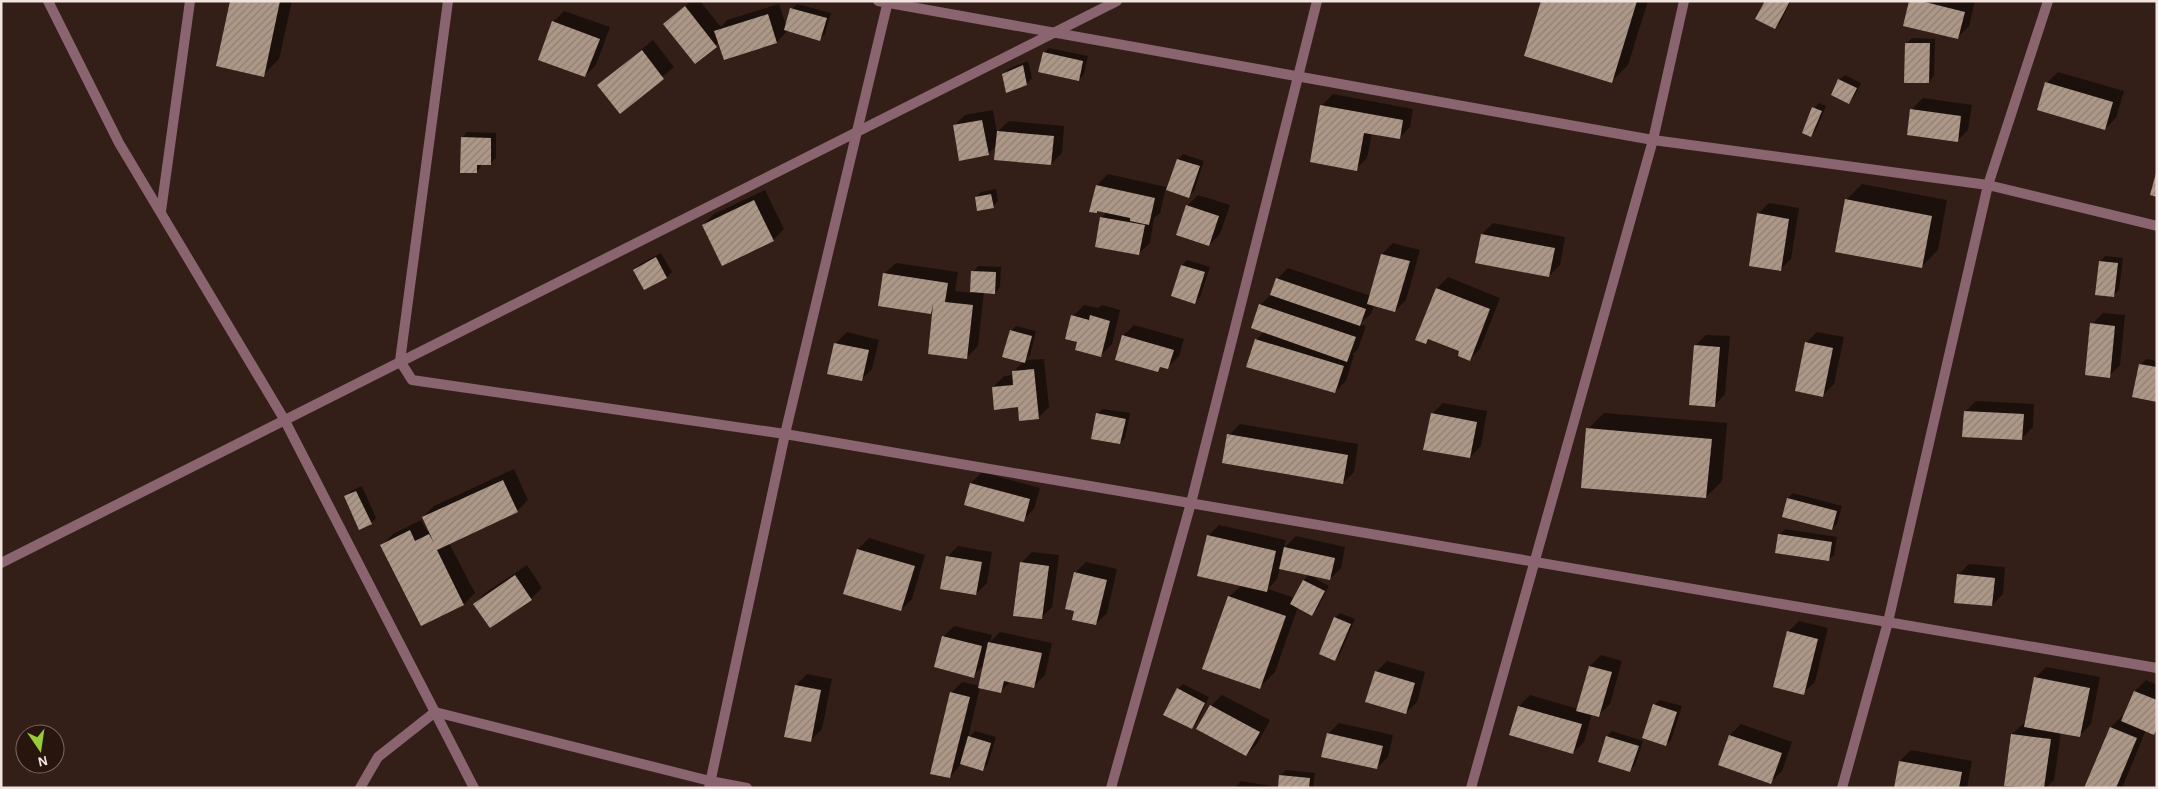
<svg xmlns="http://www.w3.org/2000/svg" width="2158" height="789" font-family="'Alegreya Sans',sans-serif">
  <defs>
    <pattern id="building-hatch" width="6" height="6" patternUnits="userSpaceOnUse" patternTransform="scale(1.25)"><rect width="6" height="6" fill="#ad9888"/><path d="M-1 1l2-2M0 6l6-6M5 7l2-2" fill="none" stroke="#8f7f73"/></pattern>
  </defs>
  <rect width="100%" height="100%" fill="#331f17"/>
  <g fill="#0007">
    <polygon points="231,1 292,1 279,59 263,75"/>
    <polygon points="688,1 700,1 721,27 727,20 779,4 786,26 792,9 797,4 831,13 825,34 820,39 788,30 777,42 724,58 719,42 695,63 664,24 690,2"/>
    <polygon points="1542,1 1648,1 1628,65 1612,81"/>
    <polygon points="1766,1 1791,1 1780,23 1775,28"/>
    <polygon points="1910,1 1975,1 1969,26 1958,37"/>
    <polygon points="564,11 610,27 596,65 585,76 553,22"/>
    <polygon points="1912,38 1935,39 1934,76 1929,82 1906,44"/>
    <polygon points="653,40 674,67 620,112 599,85"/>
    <polygon points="1049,48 1088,56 1084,74 1079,80 1044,53"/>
    <polygon points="1028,61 1032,78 1027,84 1007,91 1003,75 1008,69"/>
    <polygon points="2058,72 2124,91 2116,118 2105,129 2047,83"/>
    <polygon points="1845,75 1861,83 1854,97 1849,102 1839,80"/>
    <polygon points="1333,94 1413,109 1410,127 1399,138 1372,133 1367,158 1356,169 1311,161 1322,105"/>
    <polygon points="1923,98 1972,105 1968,130 1957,141 1912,109"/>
    <polygon points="1819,103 1826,106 1816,130 1811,136 1814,108"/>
    <polygon points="993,110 997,132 1009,121 1064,126 1062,153 1051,164 996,146 988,154 954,126 965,115"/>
    <polygon points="467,132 496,133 496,158 490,164 482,164 477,172 462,138"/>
    <polygon points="1183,154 1204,161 1194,191 1189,196 1168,190 1178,159"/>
    <polygon points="1108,174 1166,187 1160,213 1154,218 1150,243 1138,254 1102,217 1107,211 1099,210 1096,212 1097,185"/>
    <polygon points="1862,184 1947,200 1938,250 1922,266 1846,200"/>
    <polygon points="996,189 998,201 993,207 976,197 981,192"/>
    <polygon points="765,190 784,229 773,240 703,225 714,214"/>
    <polygon points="1198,195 1230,205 1220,234 1209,245 1187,206"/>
    <polygon points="1769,203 1799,208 1791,259 1780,270 1758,214"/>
    <polygon points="1493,223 1565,237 1560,265 1549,276 1482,234"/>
    <polygon points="1393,243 1420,250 1406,300 1395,311 1374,305 1371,314 1360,324 1366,326 1358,349 1352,355 1354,355 1346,381 1335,392 1256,340 1264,332 1260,305 1272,294 1277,279 1288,268 1371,296 1382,254"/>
    <polygon points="661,253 672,272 667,277 635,270 640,264"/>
    <polygon points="2105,256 2123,258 2119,290 2114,295 2100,262"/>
    <polygon points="1187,260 1210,267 1200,297 1195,302 1182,265"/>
    <polygon points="896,263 958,272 955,291 971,293 973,272 978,266 1001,267 1000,287 995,293 984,292 978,346 967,357 933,313 880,305 884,274"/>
    <polygon points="1448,277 1500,298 1480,349 1469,360 1461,351 1430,339 1426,343 1437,288"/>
    <polygon points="1084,305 1098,308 1102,305 1120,310 1112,344 1101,355 1079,341 1073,316"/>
    <polygon points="2103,313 2125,315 2120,365 2109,376 2092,324"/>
    <polygon points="1134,325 1184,339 1179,356 1168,367 1162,366 1158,370 1123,336"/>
    <polygon points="1016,326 1036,331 1030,356 1025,360 1044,359 1049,407 1038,418 993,387 1004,376 1014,375 1014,371 1024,361 1011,331"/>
    <polygon points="847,332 879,340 872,369 861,380 829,373 836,343"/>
    <polygon points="1817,332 1844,337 1834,384 1823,395 1806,343"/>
    <polygon points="1706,335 1730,336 1725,394 1714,406 1695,346"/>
    <polygon points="2146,359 2157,361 2157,401 2140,365"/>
    <polygon points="1976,401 2034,404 2033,427 2022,438 1965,412"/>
    <polygon points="1443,403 1487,411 1481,446 1470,457 1432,414"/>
    <polygon points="1103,409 1130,413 1125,438 1120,443 1097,414"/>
    <polygon points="1604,413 1727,423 1722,481 1706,497 1588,429"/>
    <polygon points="1240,424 1358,444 1354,472 1343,483 1229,435"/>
    <polygon points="514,469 528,500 517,511 449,543 475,593 464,604 422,625 382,545 393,534 421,520 427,531 429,530 423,517 434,506"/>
    <polygon points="982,472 1040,488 1034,509 1023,520 971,483"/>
    <polygon points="362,486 376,518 371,523 345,497 351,491"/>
    <polygon points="1793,493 1842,506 1837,524 1832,529 1788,498"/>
    <polygon points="1219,525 1286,540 1284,548 1296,536 1345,547 1341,568 1330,579 1280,568 1277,579 1268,589 1295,598 1304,580 1309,575 1329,586 1317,609 1312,614 1298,607 1275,672 1259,688 1229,597 1242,585 1208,536"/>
    <polygon points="1785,529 1837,537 1834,555 1828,560 1780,534"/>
    <polygon points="869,538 925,555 912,599 901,610 858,549"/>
    <polygon points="958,546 992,552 987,583 976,594 947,557"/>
    <polygon points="1032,552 1059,555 1052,607 1041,618 1021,563"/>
    <polygon points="1086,562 1117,569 1107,613 1096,624 1076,610 1075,573"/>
    <polygon points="1969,564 2005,567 2003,594 1992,605 1958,575"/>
    <polygon points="527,565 542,588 531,599 490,627 475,604 485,593"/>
    <polygon points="1340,613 1355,619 1340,654 1335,660 1335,618"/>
    <polygon points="1799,621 1828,628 1815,682 1803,693 1788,632"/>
    <polygon points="954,626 992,635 990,642 1000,632 1052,643 1045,675 1034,686 1011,681 1001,691 980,687 968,738 975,731 996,737 988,764 983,769 962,763 950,777 951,693 962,682 980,686 984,665 973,676 943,637"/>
    <polygon points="1601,655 1622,661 1610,704 1599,715 1592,713 1584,742 1573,753 1511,735 1519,706 1530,695 1578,709 1590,666"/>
    <polygon points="1387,661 1425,672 1417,702 1406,713 1376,672"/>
    <polygon points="2046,667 2100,677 2091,724 2080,735 2061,732 2054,780 2046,788 2005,785 2012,734 2024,723 2026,724 2035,678"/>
    <polygon points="807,674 832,679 822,729 811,740 796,685"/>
    <polygon points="2146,680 2157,685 2157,731 2154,733 2146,730 2122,788 2086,788 2111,727 2122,716 2124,717 2135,691"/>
    <polygon points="1183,684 1209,697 1197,722 1191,727 1178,689"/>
    <polygon points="1222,695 1270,720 1257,744 1246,755 1211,706"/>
    <polygon points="1660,700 1682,706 1671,740 1666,745 1654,705"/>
    <polygon points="1339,723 1393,735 1388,757 1377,768 1328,734"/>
    <polygon points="1741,724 1792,742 1782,771 1771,782 1720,765 1730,735"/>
    <polygon points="1612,731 1643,741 1635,765 1630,770 1607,736"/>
    <polygon points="1911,750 1972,761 1967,788 1895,788 1900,761"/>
    <polygon points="1286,770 1315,773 1313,788 1279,788 1281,775"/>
    <polygon points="1241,781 1271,786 1271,788 1235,788"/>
  </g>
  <g fill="url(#building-hatch)">
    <polygon points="230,1 280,1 264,77 216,66"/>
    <polygon points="1541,1 1637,1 1612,83 1524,56"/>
    <polygon points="1765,1 1790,1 1775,29 1755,19"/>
    <polygon points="1909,1 1921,1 1965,12 1958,39 1903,26"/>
    <polygon points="685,6 717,47 695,64 663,24"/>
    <polygon points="790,8 827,18 820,41 784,30"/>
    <polygon points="768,14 777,43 724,60 714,31"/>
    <polygon points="552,21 600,39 585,77 538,60"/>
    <polygon points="1905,43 1930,43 1929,83 1904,83"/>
    <polygon points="642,50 664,79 620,114 597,85"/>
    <polygon points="1043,52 1083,61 1079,81 1038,72"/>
    <polygon points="1023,65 1027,85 1006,93 1002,74"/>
    <polygon points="1838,79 1857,88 1849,104 1831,95"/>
    <polygon points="2045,82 2113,102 2105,130 2037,110"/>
    <polygon points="1320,105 1403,120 1400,139 1364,133 1357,171 1310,162"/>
    <polygon points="1812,107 1822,111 1811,137 1802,133"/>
    <polygon points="1910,109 1961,116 1958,142 1907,135"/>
    <polygon points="982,120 989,155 959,161 953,125"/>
    <polygon points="997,131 1054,136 1051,165 994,160"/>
    <polygon points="461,137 491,138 491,165 477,165 477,173 460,173"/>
    <polygon points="1177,159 1200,166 1189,198 1166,190"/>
    <polygon points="2156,173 2157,173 2157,197 2150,195"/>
    <polygon points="1096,185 1155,198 1149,225 1130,221 1130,218 1097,211 1097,213 1089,212"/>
    <polygon points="991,194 994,208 977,211 975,197"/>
    <polygon points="1845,199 1932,216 1922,268 1835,252"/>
    <polygon points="754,200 774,241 722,266 702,225"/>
    <polygon points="1186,205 1219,216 1209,246 1176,235"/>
    <polygon points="1757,213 1789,219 1781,271 1749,266"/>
    <polygon points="1100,217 1145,225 1139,255 1095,247"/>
    <polygon points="1481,234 1555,248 1549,277 1475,263"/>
    <polygon points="1381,254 1410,261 1395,312 1367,304"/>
    <polygon points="656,257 667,278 644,290 633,270"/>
    <polygon points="2099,261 2118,263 2114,297 2095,295"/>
    <polygon points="1181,265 1205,272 1195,304 1171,296"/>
    <polygon points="971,271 996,272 995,294 970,292"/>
    <polygon points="883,273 948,283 945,302 973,305 967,359 928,354 933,304 931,314 878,306"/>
    <polygon points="1276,278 1366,309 1360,326 1270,295"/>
    <polygon points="1436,288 1490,309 1470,361 1458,356 1459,351 1428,339 1426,344 1415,340"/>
    <polygon points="1259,304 1356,337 1347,362 1251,328"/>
    <polygon points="1071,315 1089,320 1090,315 1110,321 1101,357 1075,350 1077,342 1065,339"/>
    <polygon points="2090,323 2115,326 2110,378 2085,375"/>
    <polygon points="1010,330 1032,336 1025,363 1002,357"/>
    <polygon points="1122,335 1174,350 1168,369 1160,367 1158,372 1115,360"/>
    <polygon points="1255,339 1344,366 1335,393 1246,367"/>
    <polygon points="1805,342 1833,348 1823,397 1795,391"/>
    <polygon points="834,343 869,350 862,381 827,374"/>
    <polygon points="1694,345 1720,347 1715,407 1689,405"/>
    <polygon points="2139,364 2157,367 2157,402 2132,397"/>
    <polygon points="1034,369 1039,419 1019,421 1018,407 994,410 992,387 1013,385 1012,371"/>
    <polygon points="1964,411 2024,414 2022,440 1962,437"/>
    <polygon points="1096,413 1126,419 1120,444 1091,439"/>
    <polygon points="1431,413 1477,422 1470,458 1423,450"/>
    <polygon points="1586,428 1712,439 1706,498 1581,488"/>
    <polygon points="1227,434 1348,455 1343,484 1222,463"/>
    <polygon points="503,480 518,512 437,550 464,605 421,626 380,545 410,530 415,541 429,534 434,543 422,517"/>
    <polygon points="970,483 1030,499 1024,522 964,505"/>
    <polygon points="356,491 372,524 359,530 344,496"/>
    <polygon points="1787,498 1837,511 1832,530 1782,517"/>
    <polygon points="1778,534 1832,542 1829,561 1775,553"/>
    <polygon points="1207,535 1276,551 1267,592 1197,576"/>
    <polygon points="1284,547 1335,558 1330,580 1279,569"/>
    <polygon points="857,549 915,566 901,611 843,594"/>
    <polygon points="946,556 982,562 976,595 940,589"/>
    <polygon points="1020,562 1049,566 1042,619 1013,616"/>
    <polygon points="1074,572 1107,580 1096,625 1072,620 1074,611 1065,609"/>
    <polygon points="1957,574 1995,578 1992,606 1954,603"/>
    <polygon points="515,575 532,600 490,628 473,604"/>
    <polygon points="1303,580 1325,591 1312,616 1290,604"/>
    <polygon points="1228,596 1286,616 1260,689 1202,669"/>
    <polygon points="1334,617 1351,624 1335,661 1319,654"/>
    <polygon points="1787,631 1818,639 1804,695 1773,687"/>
    <polygon points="942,636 982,646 974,678 934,667"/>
    <polygon points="988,642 1042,653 1034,688 1004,681 1001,693 978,688"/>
    <polygon points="1589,666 1612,672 1599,717 1576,711"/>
    <polygon points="1375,671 1415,683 1406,714 1365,702"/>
    <polygon points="2034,677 2090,688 2080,737 2024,727"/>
    <polygon points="795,685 821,690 811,742 784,737"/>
    <polygon points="1177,688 1205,703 1192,729 1163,715"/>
    <polygon points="2134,691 2157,700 2157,729 2154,735 2121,721"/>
    <polygon points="950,692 970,697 950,778 930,774"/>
    <polygon points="1653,704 1677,712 1666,746 1642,738"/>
    <polygon points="1210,705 1260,732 1246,756 1196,729"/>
    <polygon points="1518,706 1582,724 1573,754 1509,735"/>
    <polygon points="2110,727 2137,738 2116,788 2084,788"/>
    <polygon points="1327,733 1383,746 1377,769 1321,757"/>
    <polygon points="2011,734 2051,739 2044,788 2004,786"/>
    <polygon points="1729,735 1782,753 1771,784 1718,765"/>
    <polygon points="968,736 991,743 983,771 960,764"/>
    <polygon points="1606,736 1639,746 1630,772 1598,762"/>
    <polygon points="1899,761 1962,772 1959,788 1894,788"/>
    <polygon points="1279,775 1310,778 1309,788 1278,788"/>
  </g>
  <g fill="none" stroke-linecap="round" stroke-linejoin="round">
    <g stroke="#8a656f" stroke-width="10">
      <polyline points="448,1 400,361 412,380 785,434 2157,668"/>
      <polyline points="878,1 1653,140 1988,185 2157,226"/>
      <polyline points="161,211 190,1"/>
      <polyline points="360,788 378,757 435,712 710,781 747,788"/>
      <polyline points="709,788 785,434 888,1"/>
      <polyline points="1111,788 1191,503 1317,1"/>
      <polyline points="1471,788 1653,140 1684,1"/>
      <polyline points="1842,788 1888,622 1988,185 2048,1"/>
    </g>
    <g stroke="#8a656f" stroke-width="10">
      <polyline points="48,1 119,143 284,419 474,788"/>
      <polyline points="1,563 1117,1"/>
    </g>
  </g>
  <rect width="2158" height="789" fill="none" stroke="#f2e4df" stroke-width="5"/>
  <g transform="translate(40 749) rotate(167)"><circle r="24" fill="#28150e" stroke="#796862"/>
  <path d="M0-4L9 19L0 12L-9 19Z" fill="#98cb36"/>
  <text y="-8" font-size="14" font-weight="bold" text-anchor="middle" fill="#f2e4df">N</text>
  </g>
</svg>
